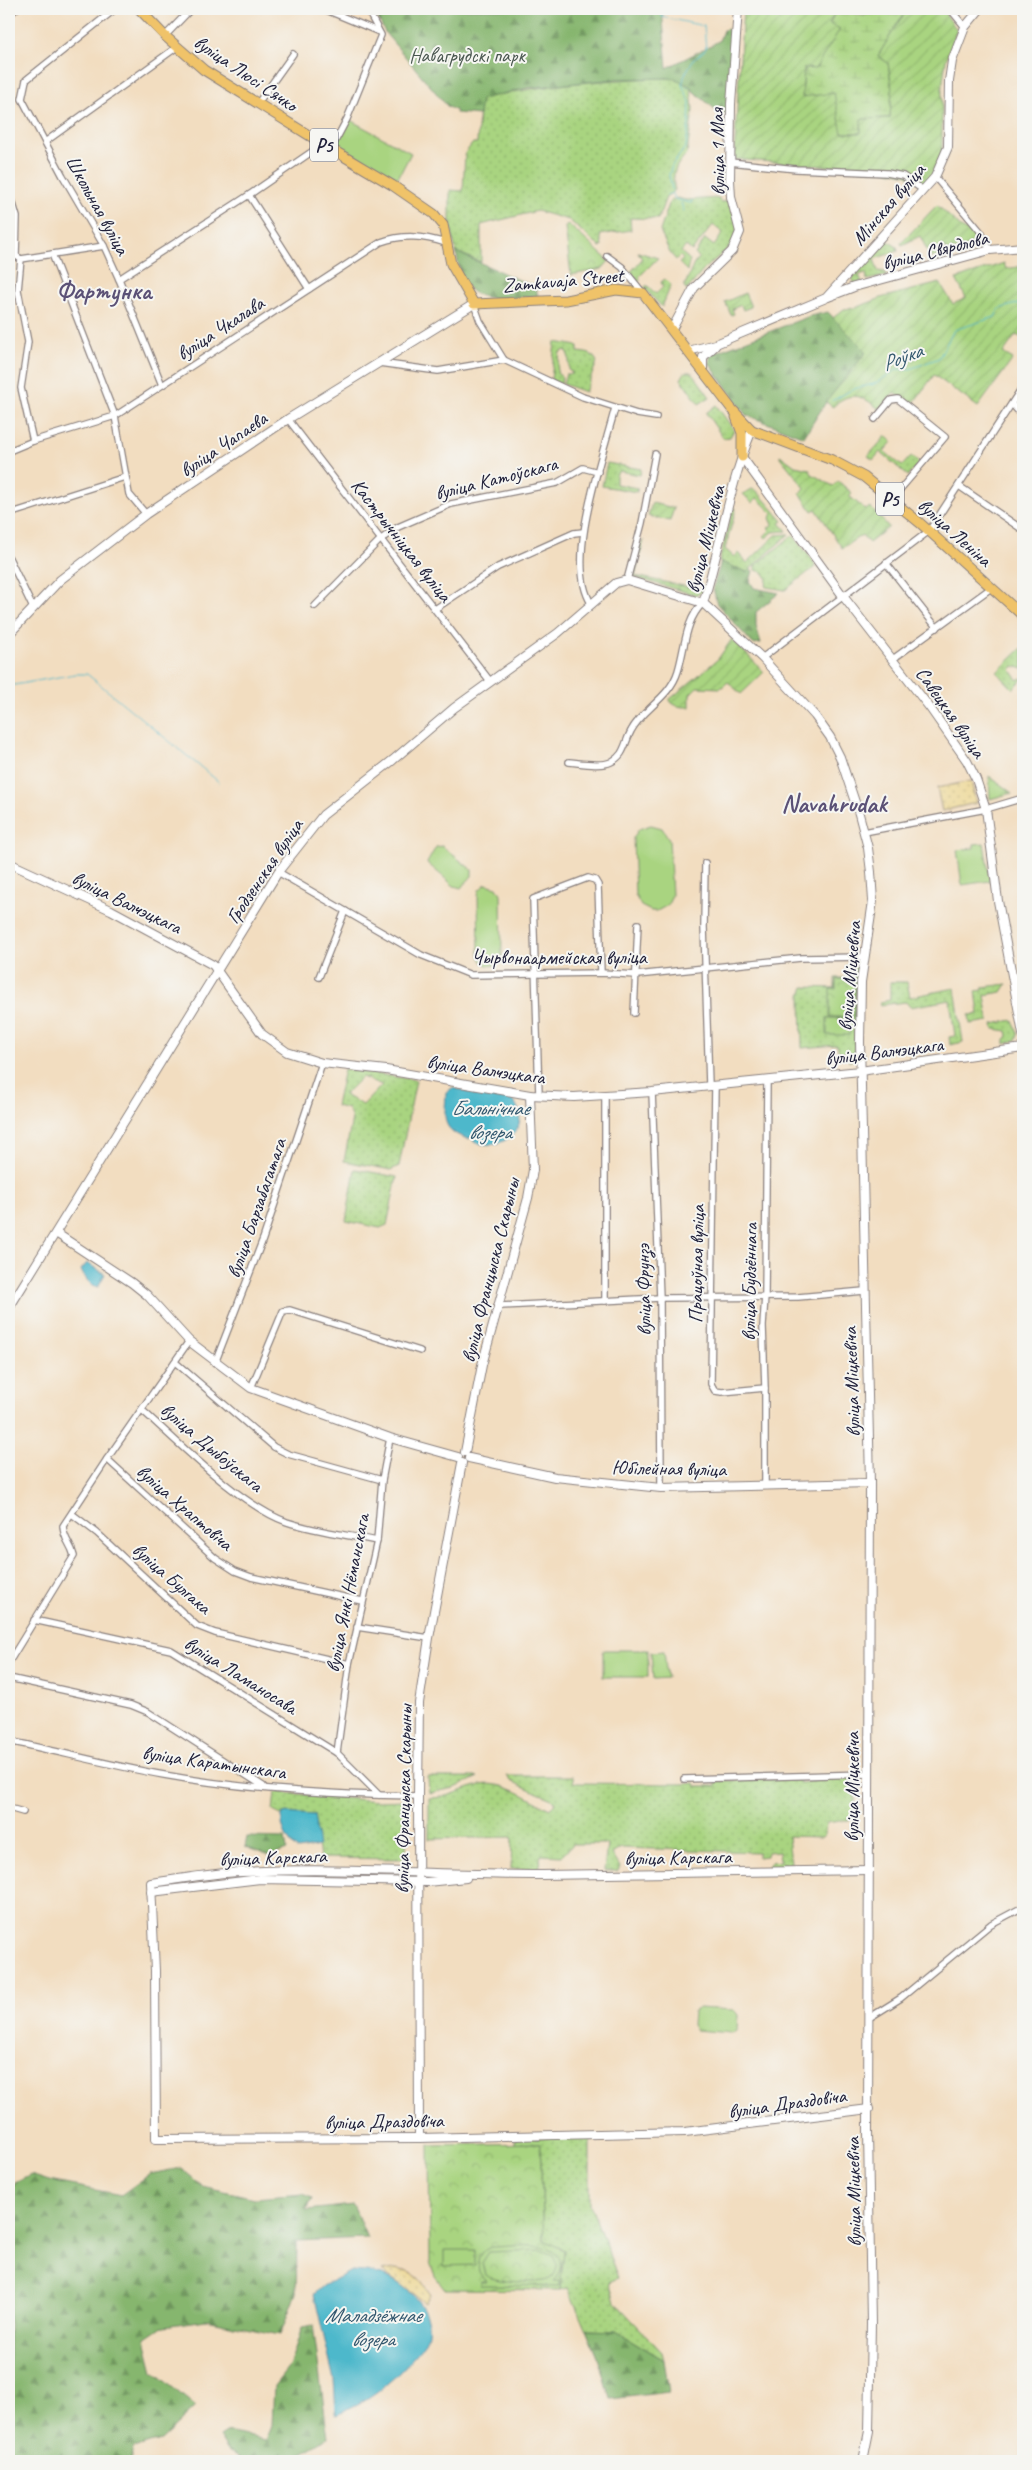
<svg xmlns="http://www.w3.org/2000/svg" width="1032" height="2470" font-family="Caveat,sans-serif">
  <defs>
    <pattern id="grass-dots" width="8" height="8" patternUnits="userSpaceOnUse" patternTransform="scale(1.25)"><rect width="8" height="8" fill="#a9d480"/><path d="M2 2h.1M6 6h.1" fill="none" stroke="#91b670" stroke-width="1.8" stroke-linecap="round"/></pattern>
    <pattern id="forest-firs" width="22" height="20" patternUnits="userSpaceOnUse" patternTransform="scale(1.25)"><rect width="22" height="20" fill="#86b66e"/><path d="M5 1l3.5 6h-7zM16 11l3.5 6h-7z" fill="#6d945c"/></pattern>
    <pattern id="wetland-marsh" width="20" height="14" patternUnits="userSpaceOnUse" patternTransform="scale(1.25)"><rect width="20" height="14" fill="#a9d480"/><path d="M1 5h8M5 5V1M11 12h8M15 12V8" fill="none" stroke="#91b670"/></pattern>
    <pattern id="sand-dots" width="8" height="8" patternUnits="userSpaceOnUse" patternTransform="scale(1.25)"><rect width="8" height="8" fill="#eeda9e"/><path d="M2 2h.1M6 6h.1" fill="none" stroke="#ccbb89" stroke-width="1.8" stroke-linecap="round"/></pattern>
    <pattern id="park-crowns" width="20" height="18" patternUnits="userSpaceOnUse" patternTransform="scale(1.25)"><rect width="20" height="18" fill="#a9d480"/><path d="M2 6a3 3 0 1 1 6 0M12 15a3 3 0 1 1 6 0" fill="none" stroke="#91b670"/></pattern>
    <pattern id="garden-furrows" width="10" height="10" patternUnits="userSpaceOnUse" patternTransform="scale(1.25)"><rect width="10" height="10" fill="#a9d480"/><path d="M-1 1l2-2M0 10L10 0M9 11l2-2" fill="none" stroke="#91b670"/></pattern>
  </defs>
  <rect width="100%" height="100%" fill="#f6f6f2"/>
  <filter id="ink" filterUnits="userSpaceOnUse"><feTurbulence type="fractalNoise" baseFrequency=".02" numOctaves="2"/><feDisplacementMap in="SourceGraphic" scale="10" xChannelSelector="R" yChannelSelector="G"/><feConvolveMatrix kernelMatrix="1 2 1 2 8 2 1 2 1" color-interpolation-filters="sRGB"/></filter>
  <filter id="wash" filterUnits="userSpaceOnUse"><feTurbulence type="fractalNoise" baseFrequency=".0096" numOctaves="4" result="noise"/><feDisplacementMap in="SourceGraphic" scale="20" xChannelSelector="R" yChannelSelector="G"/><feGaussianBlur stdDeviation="1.12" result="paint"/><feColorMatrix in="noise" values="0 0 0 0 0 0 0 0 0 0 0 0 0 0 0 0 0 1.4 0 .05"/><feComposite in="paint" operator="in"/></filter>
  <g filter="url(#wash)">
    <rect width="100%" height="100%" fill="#f2ddc0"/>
    <g fill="url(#grass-dots)" stroke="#667b5e" fill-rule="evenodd">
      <path d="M674,78L691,87L693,110L687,154C676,164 671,175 675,190L666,197L658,219L630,218L631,230L600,235L602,246L600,247L569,220L537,211L481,225V262L456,252L450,223V190L463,191L465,153L473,143H477L480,99C545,84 608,79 674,78Z"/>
      <polygon points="677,198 686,200 719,198 720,202 729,201 738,226 735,239 728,249 707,266 687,290 684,287 694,264 699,258 695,254 705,239 714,246 723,233 713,225 692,251 686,246 681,252 690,260 687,271 679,263 683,259 680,256 676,260 670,253 660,231 670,201"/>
      <polygon points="885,239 897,247 898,251 874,259 878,271 885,272 887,276 867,280 866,273 859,275 862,282 855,284 852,278"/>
      <polygon points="638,252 658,258 639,277 641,279 638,282 630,273 642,259"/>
      <polygon points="665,279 671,285 662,307 644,288 647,285 656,294 663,287 661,282"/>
      <path d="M555,342L578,346V352C587,353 593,353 597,362L585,392L563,384L566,374H572V372L569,371V358L566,350L560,352L557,373L562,377L561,384L551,380Z"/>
      <polygon points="685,372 692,372 710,397 699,404 681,379"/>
      <polygon points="716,405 734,430 730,437 723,438 706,413"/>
      <polygon points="886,436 892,442 884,451 902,466 911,456 919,463 908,476 880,452 873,460 868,456"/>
      <polygon points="607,463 641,469 640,475 619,471 616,475 616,484 637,488 637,492 602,486"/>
      <polygon points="752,489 757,491 783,521 780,523 787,531 773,532 766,538 764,536 770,530 768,528 773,525 770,518 773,514 757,498 752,503 743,494"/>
      <polygon points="733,507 736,509 725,549 734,557 738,553 747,563 776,535 789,534 747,572 719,562"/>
      <polygon points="793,535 814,562 815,567 785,590 766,587 767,578 763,572 755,570 755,566"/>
      <polygon points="644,540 635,576 703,590 702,592 696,595 633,577 641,543"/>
      <polygon points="1023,647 1023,669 1014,666 1011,670 1018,680 1021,678 1023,679 1013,689 997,672"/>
      <path d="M846,965L857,966L854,1059L849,1062V1052L839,1053L837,1045L802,1048L801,995L804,987L835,988V978H846ZM856,967L854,1017L830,989H836Z"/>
      <polygon points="890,982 907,982 910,997 955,988 963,1042 950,1045 949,1037 955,1036 950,1000 910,1007 906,1002 880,1005 880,1002 890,1000"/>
      <polygon points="1007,984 1002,992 985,995 989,1021 970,1024 969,1015 979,1014 976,991 983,990 983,987"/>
      <polygon points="1013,1020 1018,1034 1016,1040 1005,1044 1005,1039 1008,1036 1007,1031 994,1029 993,1024"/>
      <path d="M344,1069L416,1080L399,1166L391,1170L344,1161L352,1119L348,1109L336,1106ZM362,1077L382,1085L363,1105L344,1095Z"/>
      <polygon points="355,1169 397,1177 387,1225 380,1228 346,1221"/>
      <path d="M507,1776H573L574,1783L683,1784L695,1783L696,1786H716V1781L798,1779L799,1783L815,1781L816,1778L855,1777V1819L826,1823L825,1834L822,1837L788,1836L791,1863L783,1868L771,1869L768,1866L771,1862L780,1861L779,1851L767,1852L766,1856L758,1857V1852L621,1848L612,1854L620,1867L618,1871H604L607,1844H573L562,1856L541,1855L538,1869H511L512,1837L429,1839V1798C451,1798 461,1789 481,1785C503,1780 531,1800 550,1809L556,1801L511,1781Z"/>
      <polygon points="428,1777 478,1777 455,1788 429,1793"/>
      <polygon points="275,1792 378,1801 407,1800 406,1859 320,1858 314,1815 283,1813 281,1815 273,1811"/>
      <polygon points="590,2137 590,2204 618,2278 609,2282 615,2302 662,2352 664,2360 616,2331 586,2330 568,2288 560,2290 564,2250 544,2240 540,2143 515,2144 515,2138"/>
    </g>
    <g fill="url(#forest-firs)" stroke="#546c54">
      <polygon points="373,9 662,9 667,68 719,41 723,30 728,29 734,38 728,113 721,114 693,91 691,87 674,78 616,79 528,88 481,99 479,115 456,113 455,110 448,107 386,34"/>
      <path d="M456,252L528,284H535L538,296C515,297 473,307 463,279C459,271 458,261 456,252Z"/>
      <polygon points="828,312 865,350 865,354 826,402 804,437 746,415 709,363 711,354 810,316"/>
      <polygon points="721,562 747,572 750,569 753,571 750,581 754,588 779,593 756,612 756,626 761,643 753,644 717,604 713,588"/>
      <polygon points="247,1837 285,1838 287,1850 270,1856 245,1847"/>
      <polygon points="181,2168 202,2186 255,2198 302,2194 312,2198 307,2210 353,2205 367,2238 297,2241 296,2293 280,2335 205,2320 164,2326 145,2339 153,2371 196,2407 161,2440 133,2448 130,2461 9,2461 9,2186 31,2175 49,2181 121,2195 150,2174"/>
      <polygon points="313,2325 328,2438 289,2461 245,2461 228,2451 219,2437 227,2432 266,2440 272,2425 274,2386 289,2367 302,2327"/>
      <polygon points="586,2330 616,2331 664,2360 669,2392 610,2399 599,2361"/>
    </g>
    <path fill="url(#wetland-marsh)" stroke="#667b5e" d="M837,9C847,9 854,15 865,16L867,9H909L899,21L878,56L888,63L892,89L890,118L862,119L861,133H841L802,98L804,68L840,29L829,24Z"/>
    <g fill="url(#sand-dots)" stroke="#887e6c">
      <polygon points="971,781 976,803 942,811 937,788"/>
      <path d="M396,2269C417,2274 419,2276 430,2294L425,2303L382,2271Z"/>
    </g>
    <g fill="url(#park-crowns)" stroke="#667b5e">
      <polygon points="568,224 609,261 602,269 571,275 565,227"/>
      <polygon points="989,776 1012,793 990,799"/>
      <polygon points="848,967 856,967 854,1017 830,1017 830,989 836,989 836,979 847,979"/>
      <polygon points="540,2143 544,2240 564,2250 560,2290 445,2289 435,2276 430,2262 429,2145"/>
    </g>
    <g fill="url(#garden-furrows)" stroke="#667b5e">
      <polygon points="743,9 837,9 829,24 840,29 815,69 804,68 802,97 834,93 842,133 861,133 861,119 890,118 892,89 888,63 878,56 899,21 909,9 942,9 957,30 946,60 942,88 942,157 937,169 924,185 905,174 888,171 734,159"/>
      <polygon points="937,205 965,231 968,228 976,236 978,243 947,252 945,247 936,250 938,256 931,258 920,236 902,245 901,243"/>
      <path d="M1004,263L1006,269L1023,266V338L1016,335L1003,353L1013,359L978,407L934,375L912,405L894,392L880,410C864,396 850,389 833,407L826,402L865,354V350L833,318L844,309L855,308L884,297L940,283L953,304L966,298L956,279Z"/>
      <polygon points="745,293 751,307 743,310 741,305 732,309 734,314 731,315 725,302"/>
      <polygon points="780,455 795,466 809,469 812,474 833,486 838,481 852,493 849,496 866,510 870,507 889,527 869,543 862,535 842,548 816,509 812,511 800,493 805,488 780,457"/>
      <polygon points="652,503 674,508 670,521 648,516"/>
      <path d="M732,639L764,672L741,694L728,682L721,688L697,687L690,694V707C681,707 675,707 669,700L718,659Z"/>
    </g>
    <g fill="#a9d480" stroke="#667b5e" fill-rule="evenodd">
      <polygon points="350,120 411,153 398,178 336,145"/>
      <polygon points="651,825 662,828 669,839 672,895 668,905 657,911 651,911 641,906 635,895 633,838 639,829"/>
      <polygon points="984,843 990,881 962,885 957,850 974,848 974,844"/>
      <polygon points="442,846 472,870 472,876 461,888 454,886 427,863 436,847"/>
      <path d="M486,884L497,887L501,894L502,958C498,966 491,968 483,963L479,955L478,895L479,890Z"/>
      <rect x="827" y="1018" width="22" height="17"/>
      <rect x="603" y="1650" width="45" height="27"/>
      <polygon points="664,1651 667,1678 653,1679 651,1652"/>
      <polygon points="697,2008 734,2010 738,2015 737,2029 732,2033 695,2030 692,2025 693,2011"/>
      <path d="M491,2247C510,2247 556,2239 561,2263C562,2270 559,2276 554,2281H559V2286L480,2285V2281H486L479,2272C477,2261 480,2251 491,2247ZM541,2250L553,2255L557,2264C557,2271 554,2278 547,2280C536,2284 493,2282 485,2275L482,2263L489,2252Z"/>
      <polygon points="444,2250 475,2250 475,2265 444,2266"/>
    </g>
    <g fill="#4eb8cb" stroke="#386d83">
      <path d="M452,1088L512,1099C535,1126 503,1153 474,1142L472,1137L468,1139C440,1130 445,1118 446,1093Z"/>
      <path d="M87,1263L105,1274L98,1287C90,1286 84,1277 81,1270Z"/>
      <path d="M283,1813L314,1815L319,1846L298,1850C288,1844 278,1824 283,1813Z"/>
      <path d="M351,2271C362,2272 374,2272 385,2276C409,2286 440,2316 424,2344C421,2349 416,2354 412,2359C390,2384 367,2402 336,2414L334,2380L314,2294L323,2286Z"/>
    </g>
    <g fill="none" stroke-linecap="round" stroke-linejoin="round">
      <g stroke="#4eb8cb" stroke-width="1">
        <polyline points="660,9 662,17 704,26 706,49 693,60 685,74 682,85 690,102 689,123 686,146 672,166 669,175 673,193 667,195"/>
        <polyline points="683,85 689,88"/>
        <polyline points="673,194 675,199 691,203 692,200"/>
        <polyline points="681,203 684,211"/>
        <polyline points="832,401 853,389 874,384 898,369 907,370 939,358 954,330 995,317 999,309 1023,302"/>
        <polyline points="9,686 75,674 87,674 219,782"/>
      </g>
    </g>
  </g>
  <g filter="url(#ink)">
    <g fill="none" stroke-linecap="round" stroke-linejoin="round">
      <g stroke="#8a807e" stroke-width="8">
        <g id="minor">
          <polyline points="115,9 26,80 22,99 63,176 104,246 119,279 162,385"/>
          <polyline points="324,9 377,31"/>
          <polyline points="950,9 965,27"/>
          <polyline points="9,15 16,9"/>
          <polyline points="165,36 191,9"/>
          <polyline points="258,103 293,54"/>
          <polyline points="45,142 177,47"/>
          <polyline points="331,149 347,119 381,35 367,9"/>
          <polyline points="730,162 796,169 887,173 903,176 923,190"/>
          <polyline points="935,177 981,232 990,250"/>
          <polyline points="9,190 17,217 16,256"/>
          <polyline points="249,195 309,289"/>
          <polyline points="52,254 115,416 129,494 146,514"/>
          <polyline points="607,256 622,267 643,293"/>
          <polyline points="9,257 16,256 21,259 104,246"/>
          <polyline points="21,259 18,290 28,342 21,388 33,441"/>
          <polyline points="119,279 249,195 323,144"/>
          <polyline points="474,304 480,321 504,360 583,397 637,414 656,417"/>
          <polyline points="379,363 438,371 504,360"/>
          <polyline points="1012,404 1023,417"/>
          <polyline points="288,419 490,681"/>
          <polyline points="875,419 891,400 898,399 945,437 891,500"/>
          <path d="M9,451L33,441L115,416L381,242C404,234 423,236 446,243"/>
          <polyline points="959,486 1023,530"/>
          <polyline points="9,514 125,477"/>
          <polyline points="9,558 33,608"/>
          <polyline points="886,563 937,628"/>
          <polyline points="627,580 642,523 655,454"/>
          <path d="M591,603C564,561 603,456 615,408"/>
          <polyline points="315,606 380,540 398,527 451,504 557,483 583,468 598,472"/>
          <polyline points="435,609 498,567 574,533 583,532"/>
          <polyline points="762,658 929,531 1023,386"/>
          <polyline points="893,659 991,588"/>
          <path d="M569,762C580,763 601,767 611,762C625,755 624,744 631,731C642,709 670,698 678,671C685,648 685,620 703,603"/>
          <polyline points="864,832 986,809 1023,798"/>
          <polyline points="705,863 704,927 709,1085"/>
          <polyline points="278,872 421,955 471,975 601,973 637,975 801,958 865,957"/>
          <polyline points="319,977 345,911"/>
          <polyline points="634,1013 638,924"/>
          <polyline points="715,1085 711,1384 715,1391 722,1392 765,1388"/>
          <polyline points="652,1092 660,1298 661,1488"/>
          <polyline points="539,1095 533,899 588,878 595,880 598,885 601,973"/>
          <polyline points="605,1096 605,1301"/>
          <polyline points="500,1306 660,1298 798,1297 864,1291"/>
          <polyline points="175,1362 274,1447 288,1454 382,1480"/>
          <polyline points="215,1363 263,1239 322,1063"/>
          <polyline points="251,1388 283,1311 290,1310 420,1351"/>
          <path d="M142,1410C179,1443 241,1506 287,1522C315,1531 347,1535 377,1541"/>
          <polyline points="107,1459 215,1558 235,1571 251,1577 362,1601"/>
          <polyline points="765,1484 765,1388 763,1326 765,1296 767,1081"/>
          <polyline points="72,1514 97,1533 197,1626 215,1633 349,1664"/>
          <polyline points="34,1620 171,1650 337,1753 379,1795"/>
          <polyline points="357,1627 429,1638"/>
          <path d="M9,1662L74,1556C71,1543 64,1541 63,1526L107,1459L189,1341"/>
          <polyline points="9,1678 131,1705 148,1712 263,1786"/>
          <path d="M9,1741C61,1752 112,1766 164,1775C247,1790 334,1795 418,1796"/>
          <polyline points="337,1753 349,1664 377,1541 382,1480 390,1438"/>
          <polyline points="684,1779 868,1774"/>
          <polyline points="9,1808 23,1812"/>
          <polyline points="869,2018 901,1998 991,1924 1023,1907"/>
        </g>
      </g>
      <g stroke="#8a807e" stroke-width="10">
        <g id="tertiary">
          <polyline points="828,297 854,287 990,250 1023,247"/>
          <polyline points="672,329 694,288 732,251 740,232 731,197 730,180 731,104 738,9"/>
          <polyline points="688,351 716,344 826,298 935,177 948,147 949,81 952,61 965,27 980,9"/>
          <polyline points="703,370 703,357 715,346"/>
          <polyline points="742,457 843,596 930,708 967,761 976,779 986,809 998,901 1023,1034"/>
          <path d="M703,603C721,546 729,485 752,430"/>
          <polyline points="9,634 60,580 146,514 288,419 474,304"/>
          <polyline points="9,863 111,910 213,965 262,1034 287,1052 322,1063 386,1070 530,1095 574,1097 652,1092 860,1071 1023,1048"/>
          <polyline points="56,1233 132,1283 147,1295 189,1341 251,1388 390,1438 458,1457"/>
          <polyline points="9,1308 278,872 323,815 393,760 454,708 558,633 616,583 627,580 703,603 762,658 815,716 830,737 840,757 859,814 868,848 871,872 873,901 861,982 860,1042 870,1483 868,2131 871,2324 869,2431 863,2461"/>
          <polyline points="465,1452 482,1365 528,1198 533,1170 530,1095"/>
          <polyline points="469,1458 555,1477 661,1488 870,1483"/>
          <polyline points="151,1892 260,1879 427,1882 466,1878"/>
          <path d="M869,2109L685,2132L419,2138L156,2139L155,1971L151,1883C181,1879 211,1873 241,1872C342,1867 442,1875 542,1875L869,1870"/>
          <polyline points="419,2138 418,1796 419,1703 429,1638 462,1463"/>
        </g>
      </g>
      <g stroke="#8a807e" stroke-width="11">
        <g id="primary">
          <polyline points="139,9 165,36 204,70 323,144 392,185 434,214 443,225 451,264 474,304 566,300 616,290 643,293 731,408 752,430 832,460 864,477 920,523 1023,616"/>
          <polyline points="736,417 742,433 742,457"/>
        </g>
      </g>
      <use href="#minor" stroke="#fff" stroke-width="5.5"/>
      <use href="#tertiary" stroke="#fff" stroke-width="8"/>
      <use href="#primary" stroke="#f0c369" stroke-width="9"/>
    </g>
  </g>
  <g text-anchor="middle" stroke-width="4" stroke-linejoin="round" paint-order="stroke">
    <g fill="#f6f6f2" stroke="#626272" stroke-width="1">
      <rect x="310" y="128.5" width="28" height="33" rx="4"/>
      <rect x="876" y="482.5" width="28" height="33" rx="4"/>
    </g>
    <g font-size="19" font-weight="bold" fill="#22223b">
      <text x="324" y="152">Р5</text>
      <text x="890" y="506">Р5</text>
    </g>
    <g font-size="20" fill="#4a5750" stroke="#f6f6f2">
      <text x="467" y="62">Навагрудскі парк</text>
    </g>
    <g font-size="20" fill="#22223b" stroke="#f6f6f2">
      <text transform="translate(246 73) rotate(34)" y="7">вуліца Люсі Сячко</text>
      <text transform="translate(717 152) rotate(-91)" y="7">вуліца 1 Мая</text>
      <text transform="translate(888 204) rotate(-49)" y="7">Мінская вуліца</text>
      <text transform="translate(98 205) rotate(61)" y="7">Школьная вуліца</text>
      <text transform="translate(935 250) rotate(-14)" y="7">вуліца Свярдлова</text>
      <text transform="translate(563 280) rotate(-5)" y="7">Zamkavaja Street</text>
      <text transform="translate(220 328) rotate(-33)" y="7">вуліца Чкалава</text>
      <text transform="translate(223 444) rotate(-34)" y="7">вуліца Чапаева</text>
      <text transform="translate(496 478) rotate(-14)" y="7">вуліца Катоўскага</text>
      <text transform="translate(955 532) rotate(42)" y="7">вуліца Леніна</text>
      <text transform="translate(705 539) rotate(-76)" y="7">вуліца Міцкевіча</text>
      <text transform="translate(402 540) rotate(52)" y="7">Кастрычніцкая вуліца</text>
      <text transform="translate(951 712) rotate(55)" y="7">Савецкая вуліца</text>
      <text transform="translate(264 871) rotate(-56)" y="7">Гродзенская вуліца</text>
      <text transform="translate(127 902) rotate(26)" y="7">вуліца Валчэцкага</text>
      <text x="559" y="964">Чырвонаармейская вуліца</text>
      <text transform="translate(849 976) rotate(-85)" y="7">вуліца Міцкевіча</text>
      <text transform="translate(884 1051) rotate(-7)" y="7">вуліца Валчэцкага</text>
      <text transform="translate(486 1069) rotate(8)" y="7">вуліца Валчэцкага</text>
      <text transform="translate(256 1208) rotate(-71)" y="7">вуліца Барзабагатага</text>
      <text transform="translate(696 1264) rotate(-89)" y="7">Працоўная вуліца</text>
      <text transform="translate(490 1270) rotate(-76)" y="7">вуліца Францыска Скарыны</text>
      <text transform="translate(749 1282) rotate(-89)" y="7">вуліца Будзённага</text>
      <text transform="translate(643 1290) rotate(-91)" y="7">вуліца Фрунзэ</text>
      <text transform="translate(851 1382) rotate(-92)" y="7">вуліца Міцкевіча</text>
      <text transform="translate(212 1447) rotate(40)" y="7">вуліца Дыбоўскага</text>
      <text transform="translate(669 1468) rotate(1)" y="7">Юбілейная вуліца</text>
      <text transform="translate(185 1507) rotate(41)" y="7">вуліца Храптовіча</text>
      <text transform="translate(172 1578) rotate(41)" y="7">вуліца Булгака</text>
      <text transform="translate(347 1593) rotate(-79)" y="7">вуліца Янкі Нёманскага</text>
      <text transform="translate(241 1675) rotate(32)" y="7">вуліца Ламаносава</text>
      <text transform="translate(214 1762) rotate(8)" y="7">вуліца Каратынскага</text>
      <text transform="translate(852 1787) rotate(-90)" y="7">вуліца Міцкевіча</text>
      <text transform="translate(403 1799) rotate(-89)" y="7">вуліца Францыска Скарыны</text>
      <text transform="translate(273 1857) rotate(-2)" y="7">вуліца Карскага</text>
      <text transform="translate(678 1857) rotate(-1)" y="7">вуліца Карскага</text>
      <text transform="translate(787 2103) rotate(-8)" y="7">вуліца Драздовіча</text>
      <text transform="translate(384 2121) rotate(-1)" y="7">вуліца Драздовіча</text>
      <text transform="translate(853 2192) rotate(-91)" y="7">вуліца Міцкевіча</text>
    </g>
    <g font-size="21" font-style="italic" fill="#31566d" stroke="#f6f6f2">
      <text transform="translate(902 357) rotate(-21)" y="7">Роўка</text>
      <text x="490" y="1115">Бальнічнае<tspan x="490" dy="24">возера</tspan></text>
      <text x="373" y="2322">Маладзёжнае<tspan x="373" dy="24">возера</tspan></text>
    </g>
    <g font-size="25" font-weight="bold" fill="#5b5176" stroke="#f6f6f2">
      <text x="104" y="299">Фартунка</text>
      <text x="834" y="812">Navahrudak</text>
    </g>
  </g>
  <rect width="1032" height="2470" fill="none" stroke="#f6f6f2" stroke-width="30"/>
</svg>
